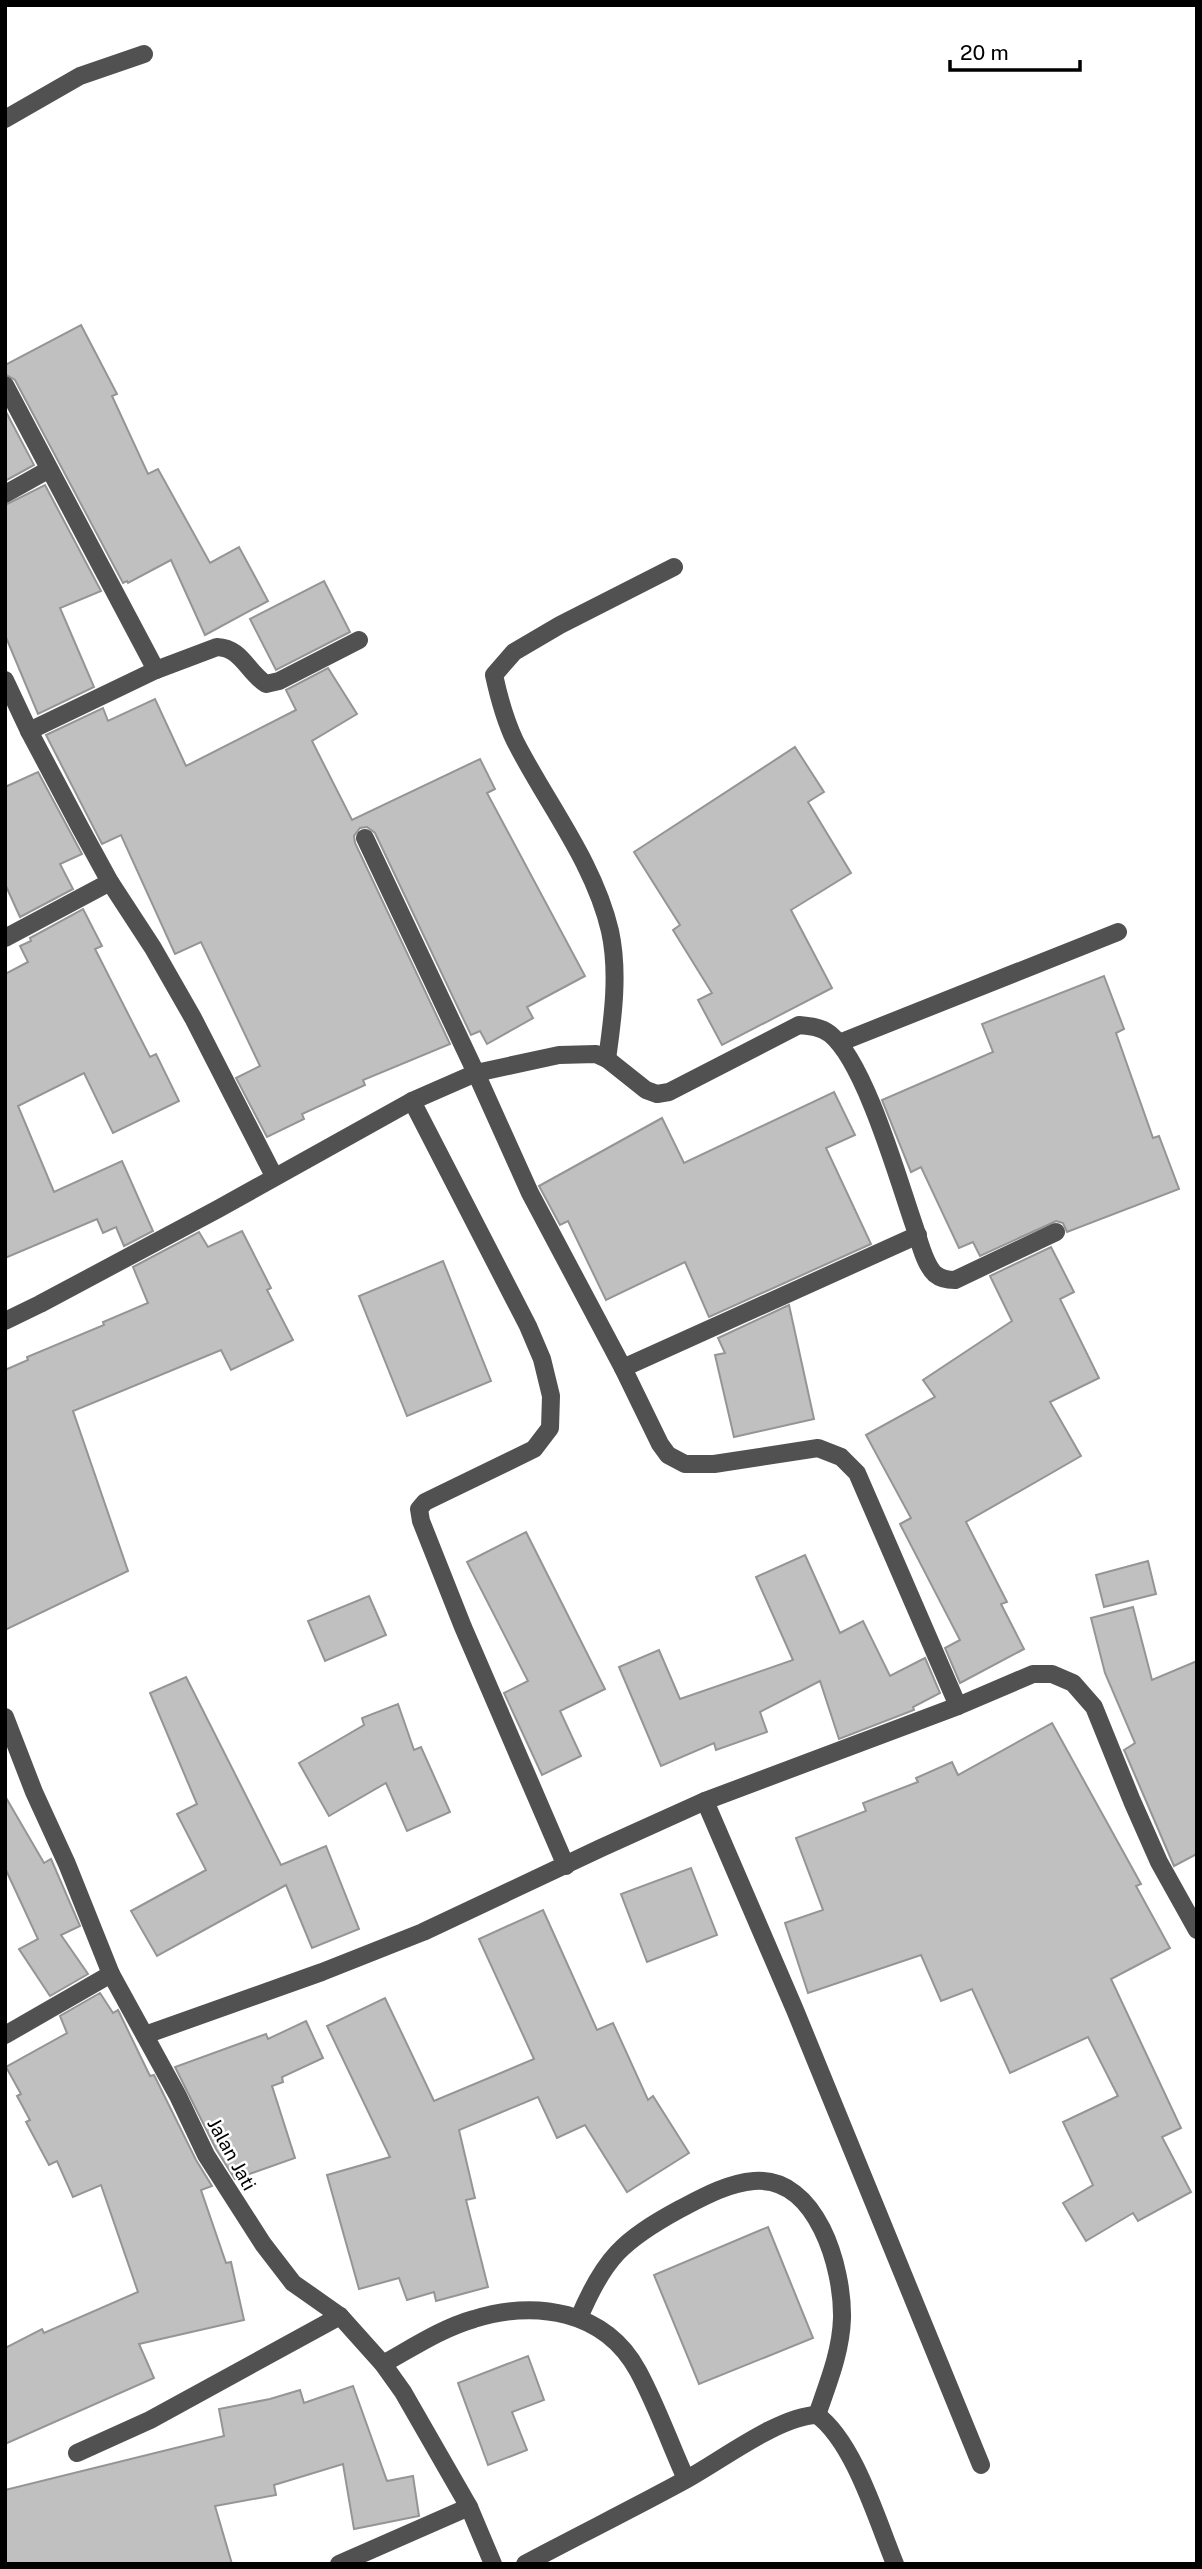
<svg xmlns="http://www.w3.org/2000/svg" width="1202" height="2569" font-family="'Public Sans',sans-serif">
  <rect width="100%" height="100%" fill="#fff"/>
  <g fill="#c0c0c0" stroke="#959595" stroke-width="2">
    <polygon points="81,325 117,394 112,396 148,474 158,469 210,563 239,547 268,601 205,635 171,560 128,583 127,581 123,583 15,380 5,374 5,365"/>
    <polygon points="5,410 34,465 5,481"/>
    <polygon points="45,485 101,591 60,608 94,687 38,714 5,635 5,505"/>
    <polygon points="324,581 350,632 276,670 250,619"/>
    <polygon points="328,668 357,714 312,741 352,820 480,759 495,789 487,793 585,976 527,1007 533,1018 487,1044 480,1031 471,1035 375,833 367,827 360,828 354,836 355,843 450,1044 363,1080 365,1085 302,1114 304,1119 267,1137 236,1078 260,1066 201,942 175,954 121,835 102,844 46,735 103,708 108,721 155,699 186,766 296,710 286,690"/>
    <polygon points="795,747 824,792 808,802 851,873 791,910 832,988 722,1045 698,1000 712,993 673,930 680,925 634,852"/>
    <polygon points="38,772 82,854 60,864 73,889 20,917 5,884 5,787"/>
    <polygon points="83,909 102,946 95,949 150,1057 156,1054 179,1101 113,1133 84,1073 18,1106 54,1192 122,1161 153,1231 124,1246 116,1227 103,1233 97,1219 5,1258 5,974 28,962 20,946 31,941 30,938"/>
    <polygon points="1104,976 1124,1029 1116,1033 1153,1138 1159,1136 1179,1189 1067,1232 1063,1223 1056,1221 980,1256 973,1242 959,1248 921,1167 911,1172 882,1100 993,1052 982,1024"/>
    <polygon points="834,1092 855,1135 826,1148 871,1244 709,1317 685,1262 606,1300 568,1221 560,1225 539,1186 662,1118 684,1163"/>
    <polygon points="242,1231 271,1288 267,1290 293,1340 231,1370 221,1350 73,1411 128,1571 5,1630 5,1370 28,1360 27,1357 104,1325 103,1322 148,1303 133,1267 199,1232 208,1247"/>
    <polygon points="1051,1247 1074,1292 1060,1299 1099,1378 1050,1402 1081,1456 966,1522 1007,1602 1001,1604 1024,1649 960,1683 945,1648 960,1640 900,1524 911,1518 866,1435 935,1397 923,1380 1012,1321 990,1276"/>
    <polygon points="443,1261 491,1381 407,1416 359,1296"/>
    <polygon points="789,1305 814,1419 734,1437 715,1355 725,1353 718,1338"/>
    <polygon points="526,1532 605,1689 560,1711 581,1756 542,1775 504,1693 528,1681 467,1562"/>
    <polygon points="805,1555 840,1633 863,1621 890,1676 925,1658 940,1693 913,1707 914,1710 839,1739 820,1681 760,1712 767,1732 716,1750 714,1743 661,1766 619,1667 659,1650 680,1699 793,1660 756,1577"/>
    <polygon points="1148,1561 1156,1594 1104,1607 1096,1575"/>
    <polygon points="369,1596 386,1635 325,1661 308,1621"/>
    <polygon points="1133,1607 1152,1680 1197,1661 1197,1854 1174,1866 1125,1752 1124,1750 1135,1743 1105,1673 1091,1618"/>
    <polygon points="186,1677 281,1865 326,1846 359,1929 312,1948 286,1885 157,1956 131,1911 206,1870 177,1814 197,1804 150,1693"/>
    <polygon points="398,1704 414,1750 421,1747 450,1812 407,1831 386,1783 329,1816 299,1763 364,1725 362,1718"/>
    <polygon points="1052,1723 1141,1884 1136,1886 1170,1948 1111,1979 1181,2128 1162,2137 1191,2192 1138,2221 1133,2213 1086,2241 1063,2203 1093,2185 1063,2122 1118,2096 1088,2037 1010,2073 972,1989 941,2001 921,1955 808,1993 785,1923 823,1910 796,1838 866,1811 863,1803 918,1782 916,1778 952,1762 958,1775"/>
    <polygon points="5,1796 44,1863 51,1859 80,1926 61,1935 88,1974 50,1996 19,1949 38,1939 5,1868"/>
    <polygon points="691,1868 717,1935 647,1962 621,1894"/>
    <polygon points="543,1910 597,2030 613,2023 648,2100 653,2096 689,2153 627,2192 585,2125 557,2138 538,2097 459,2130 475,2198 466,2200 488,2287 436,2301 434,2292 407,2300 399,2278 359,2289 327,2175 390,2157 327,2026 385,1998 434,2101 534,2059 479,1939"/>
    <polygon points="100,1993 113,2013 118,2010 150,2076 154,2075 196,2160 212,2186 201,2190 226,2263 231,2262 244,2320 139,2344 154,2378 5,2444 5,2348 42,2329 44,2333 138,2292 101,2185 73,2197 57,2161 49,2165 26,2122 30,2120 17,2096 21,2094 6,2067 67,2033 60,2016"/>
    <polygon points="306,2021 323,2058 282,2077 283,2082 272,2086 295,2158 235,2179 216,2149 175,2067 266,2034 268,2039"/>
    <polygon points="768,2227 813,2338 699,2384 654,2275"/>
    <polygon points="528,2356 544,2400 512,2412 527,2450 488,2465 458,2383"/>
    <polygon points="353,2386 387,2481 413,2476 419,2516 354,2529 343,2464 274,2485 276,2495 215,2506 232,2564 5,2564 5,2490 224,2436 219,2409 270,2399 300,2390 304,2403"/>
  </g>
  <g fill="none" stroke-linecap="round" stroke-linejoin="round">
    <g stroke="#515151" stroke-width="18">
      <polyline points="5,119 80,76 144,54"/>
      <polyline points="5,385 156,670"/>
      <polyline points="5,494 48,470"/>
      <polyline points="5,680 29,731 81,829 110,882 153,948 193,1018 274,1176"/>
      <path d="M29,731L156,670L217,647C242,648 247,672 266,684L279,681L359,640"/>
      <polyline points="365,838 476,1073 530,1193 623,1368 660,1444 668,1455 685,1464 714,1464 818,1448 841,1457 857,1473 958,1706"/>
      <polyline points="5,938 110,882"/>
      <polyline points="839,1043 1118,932"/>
      <path d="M607,1059C613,1017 619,972 610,931C594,862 547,804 515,741C505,720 499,698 494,675L514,652L560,625L674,567"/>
      <polyline points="412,1101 528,1326 542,1359 551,1396 550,1428 534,1449 425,1502 419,1509 421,1521 463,1627 566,1866"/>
      <path d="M5,1321L40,1304L218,1209L412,1101L476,1073L559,1055L596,1054L607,1059L646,1090L657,1094L669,1092L799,1025C810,1026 821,1027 830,1034C865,1062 898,1179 914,1225C919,1239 924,1264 935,1274C941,1279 947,1280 955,1280L1056,1232"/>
      <polyline points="623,1368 918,1235"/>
      <polyline points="5,1717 34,1792 67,1864 111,1974 178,2096 206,2155 263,2244 293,2283 340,2316 383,2364 403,2392 469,2507 493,2564"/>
      <polyline points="705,1801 795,2010 981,2465"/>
      <polyline points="5,2035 111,1974"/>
      <polyline points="145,2035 322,1972 423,1932 601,1848 705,1801 958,1706 1033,1674 1052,1674 1073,1683 1094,1707 1132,1801 1159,1862 1197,1930"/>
      <path d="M579,2318C604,2258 623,2240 680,2209C703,2197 728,2183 754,2181C817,2176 843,2268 842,2318C841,2352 828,2383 817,2415"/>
      <path d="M383,2364C412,2348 442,2328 474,2319C536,2300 605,2310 638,2371C657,2406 670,2444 686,2479"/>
      <polyline points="77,2453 150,2420 340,2316"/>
      <polyline points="339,2564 469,2507"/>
      <path d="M525,2564C579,2535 634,2508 687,2479C722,2460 779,2416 817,2415C854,2442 877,2520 895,2564"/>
    </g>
  </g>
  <g text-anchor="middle" stroke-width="5" stroke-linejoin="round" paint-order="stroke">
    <g font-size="19" fill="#000" stroke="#fff">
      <text transform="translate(232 2154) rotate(61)" y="7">Jalan Jati</text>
    </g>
  </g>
  <rect width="1202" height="2569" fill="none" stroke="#000000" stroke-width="14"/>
  <path d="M950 60v10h130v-10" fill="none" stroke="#000000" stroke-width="3.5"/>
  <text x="960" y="60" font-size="21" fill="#000000" stroke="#ffffff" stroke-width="5" paint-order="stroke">20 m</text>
</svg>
